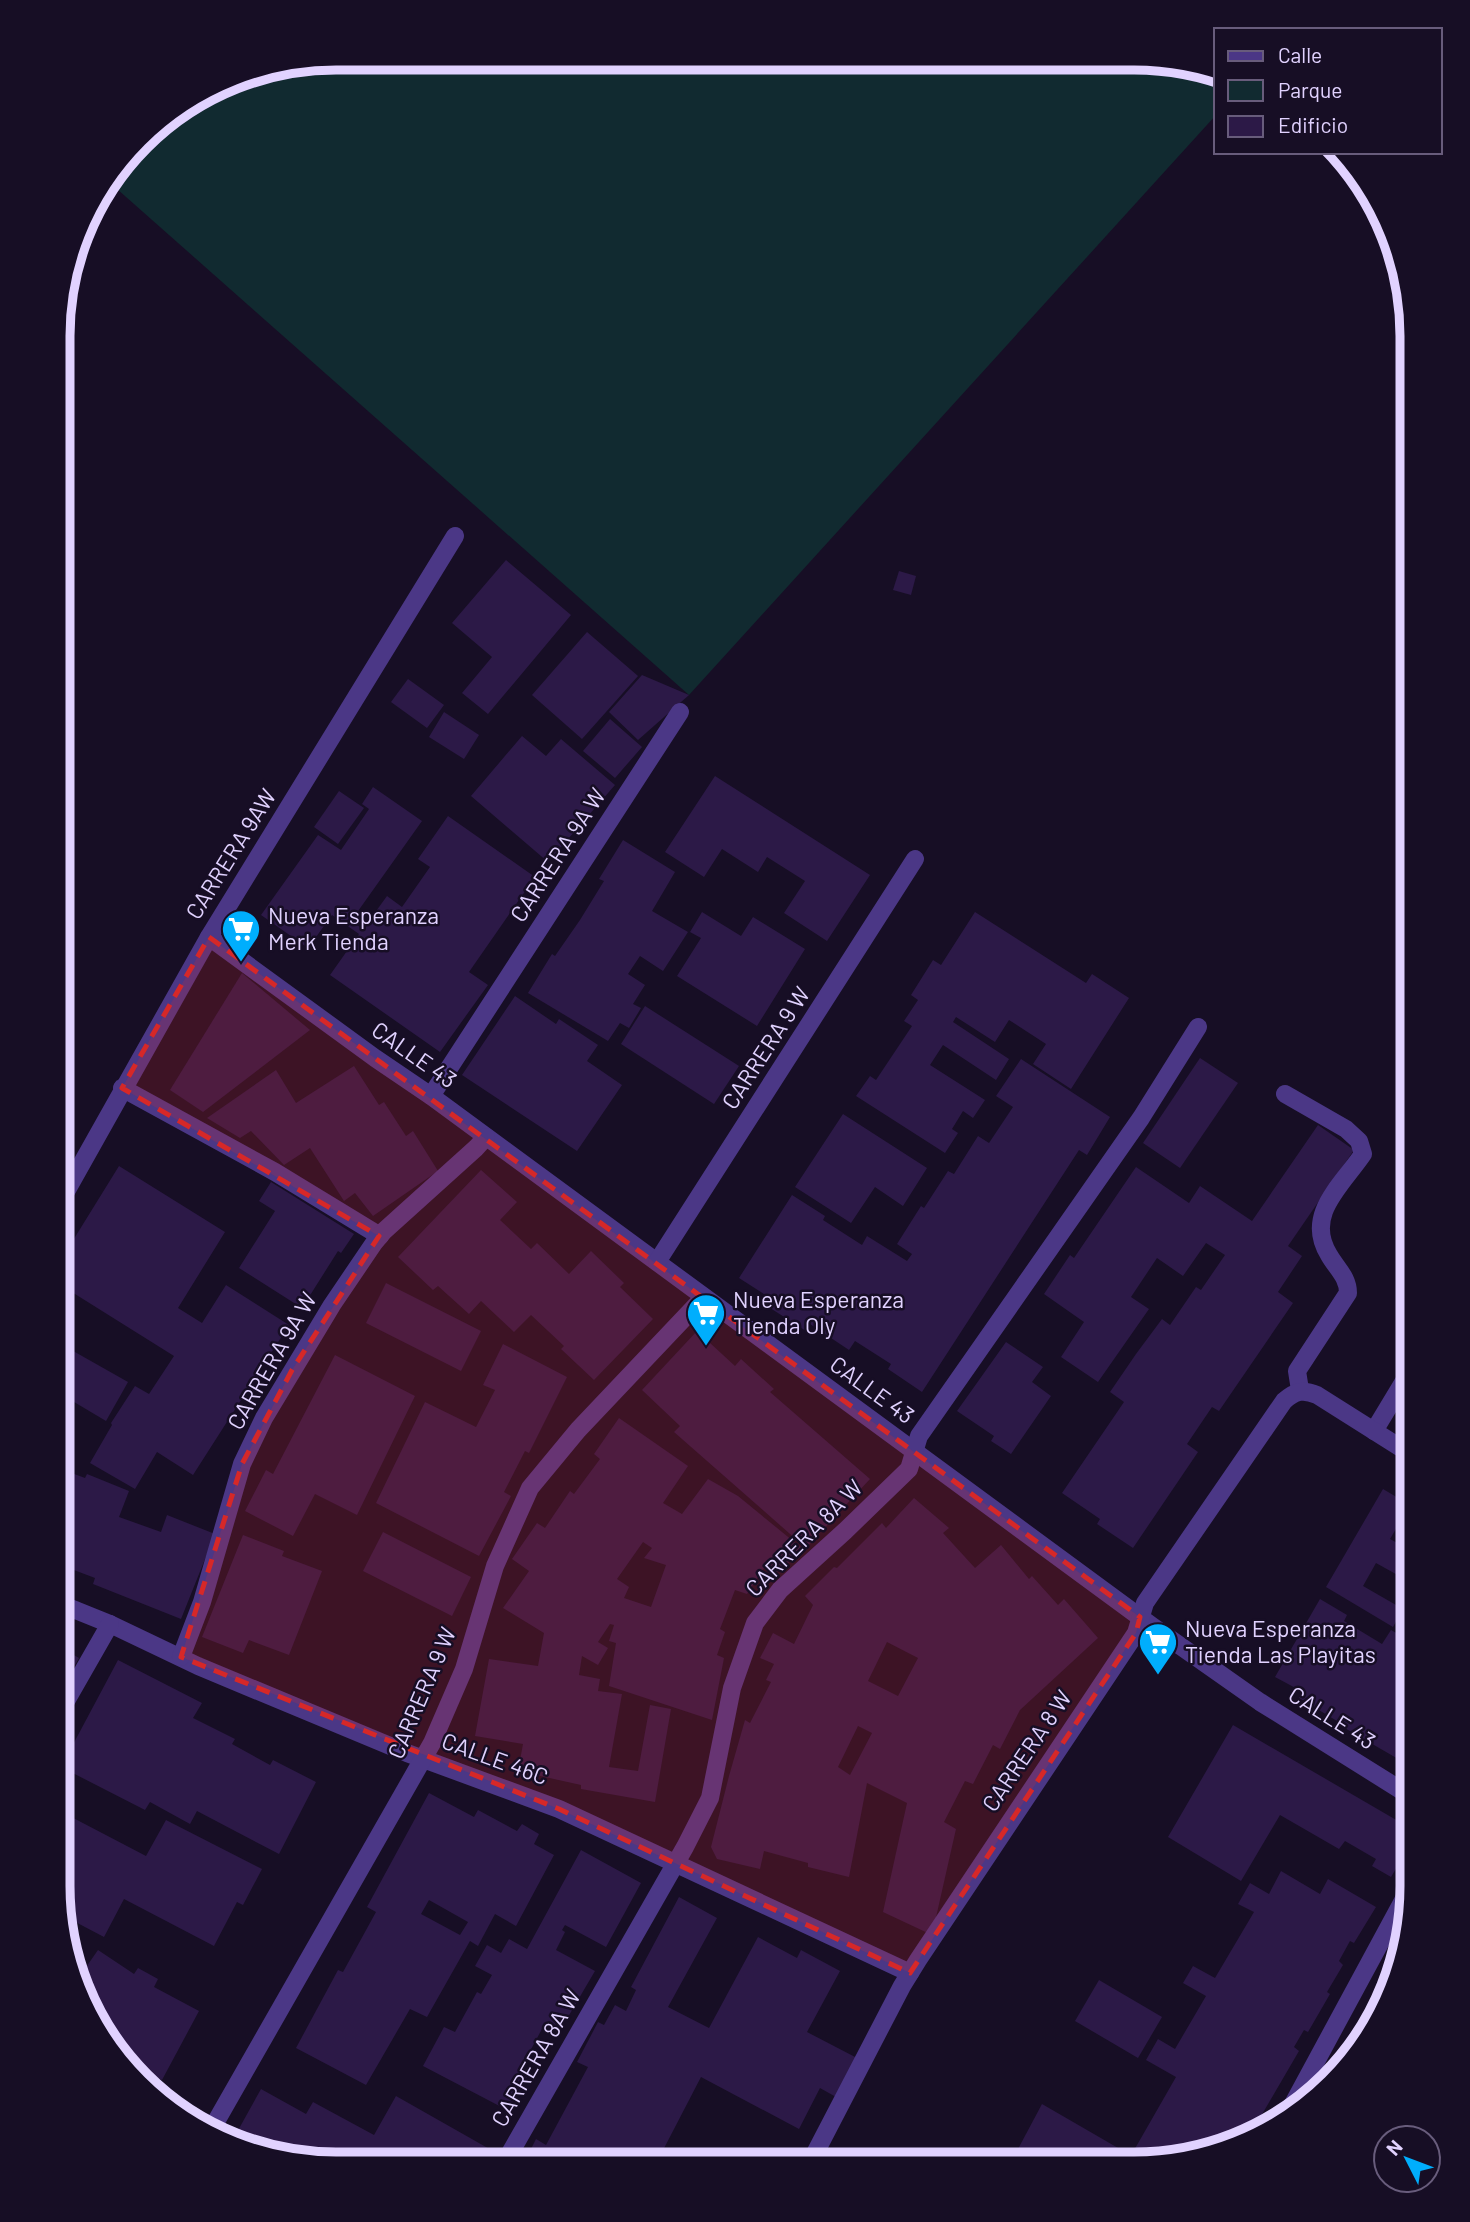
<svg xmlns="http://www.w3.org/2000/svg" width="1470" height="2222" font-family="Barlow,sans-serif">
  <rect width="100%" height="100%" fill="#170e25"/>
  <polygon fill="#112a30" points="336,58 1171,60 1216,72 1216,115 689,695 108,181 153,127 246,73"/>
  <g fill="#2c1947" fill-rule="evenodd">
    <polygon points="506,560 571,615 488,714 462,693 492,657 452,623"/>
    <polygon points="899,571 916,576 911,595 893,590"/>
    <polygon points="587,632 638,676 582,739 532,695"/>
    <polygon points="642,675 689,695 638,740 609,712"/>
    <polygon points="408,679 444,705 427,728 391,702"/>
    <polygon points="444,712 479,735 464,759 429,737"/>
    <polygon points="610,719 642,747 615,778 583,751"/>
    <polygon points="522,736 546,756 561,739 615,785 548,862 471,796"/>
    <polygon points="715,776 870,875 827,941 784,913 805,881 767,857 758,872 722,849 704,877 665,852"/>
    <polygon points="373,787 422,821 351,921 363,929 387,896 402,907 430,867 418,859 448,816 535,877 469,972 488,985 440,1052 330,975 359,934 332,915 308,948 261,915 318,835 341,850 369,809 362,804"/>
    <polygon points="339,791 364,808 338,844 314,827"/>
    <polygon points="623,840 675,872 652,911 688,932 663,971 640,956 628,974 645,985 633,1004 641,1008 629,1028 620,1023 608,1041 528,993 552,954 555,956 580,920 604,881 599,879"/>
    <polygon points="702,912 741,936 753,917 805,949 757,1026 677,976 701,938 690,932"/>
    <polygon points="975,912 1086,983 1092,974 1129,998 1071,1089 1033,1064 1046,1044 1009,1020 995,1042 956,1017 953,1022 1009,1059 996,1080 943,1045 930,1065 985,1100 973,1118 963,1111 952,1129 958,1133 945,1153 856,1096 870,1076 876,1080 912,1026 904,1021 918,1000 911,995 933,960 941,965"/>
    <polygon points="242,973 310,1030 203,1112 170,1090"/>
    <polygon points="515,996 556,1024 559,1019 598,1045 587,1061 622,1085 577,1151 462,1075"/>
    <polygon points="645,1006 739,1066 714,1104 621,1044"/>
    <polygon points="1200,1058 1238,1083 1180,1168 1143,1143"/>
    <polygon points="1021,1059 1110,1117 1087,1155 1079,1150 922,1392 888,1369 891,1364 855,1341 849,1350 810,1324 806,1331 767,1306 772,1299 739,1278 792,1195 825,1216 823,1220 862,1245 867,1236 907,1261 912,1254 897,1244 921,1206 924,1208 948,1171 954,1174 978,1136 989,1143 1013,1107 996,1096"/>
    <polygon points="354,1066 379,1105 384,1102 406,1136 413,1131 438,1171 373,1216 355,1193 344,1201 310,1148 284,1165 251,1131 240,1138 207,1118 276,1070 296,1103"/>
    <polygon points="843,1114 927,1168 903,1206 875,1187 851,1223 795,1187"/>
    <polygon points="1318,1125 1354,1150 1288,1246 1302,1256 1278,1292 1293,1303 1219,1411 1212,1407 1187,1444 1198,1452 1133,1548 1097,1524 1100,1519 1062,1493 1124,1402 1110,1392 1136,1354 1162,1319 1170,1325 1196,1287 1201,1290 1225,1255 1206,1243 1183,1276 1157,1258 1131,1297 1149,1309 1098,1382 1061,1357 1084,1322 1044,1294 1070,1255 1074,1258 1136,1167 1189,1203 1200,1186 1252,1221"/>
    <polygon points="119,1166 225,1232 178,1308 202,1323 226,1285 289,1325 193,1475 157,1452 135,1489 90,1463 112,1425 111,1423 135,1386 149,1394 174,1356 59,1284 59,1263"/>
    <polygon points="481,1170 517,1202 500,1220 531,1249 537,1243 569,1274 591,1251 624,1283 620,1287 653,1319 594,1380 561,1349 564,1346 531,1315 514,1332 481,1301 469,1314 438,1286 433,1290 398,1257"/>
    <polygon points="271,1182 354,1234 341,1253 338,1251 302,1308 239,1268 275,1211 259,1201"/>
    <polygon points="386,1283 481,1331 461,1371 366,1323"/>
    <polygon points="697,1331 735,1366 741,1359 774,1389 770,1392 870,1479 806,1548 674,1432 680,1426 642,1390"/>
    <polygon points="1006,1342 1043,1367 1032,1382 1051,1396 1011,1454 991,1441 994,1436 957,1411"/>
    <polygon points="59,1343 128,1382 106,1421 59,1393"/>
    <polygon points="503,1344 567,1377 529,1453 525,1451 504,1492 511,1496 479,1556 376,1503 425,1402 476,1427 495,1390 483,1385"/>
    <polygon points="335,1355 415,1396 357,1515 315,1494 293,1536 245,1511 266,1470 273,1474"/>
    <path d="M619,1418L688,1466L663,1503L682,1514L708,1479L738,1496L804,1550L772,1576L764,1568L747,1594L735,1590L720,1629L725,1632L717,1655L724,1658L712,1720L609,1686L616,1643L609,1641L614,1625L610,1624L598,1642L608,1648L598,1665L582,1656L579,1675L600,1679L598,1691L622,1694L609,1767L638,1771L650,1705L671,1709L655,1802L581,1789V1785L518,1771L523,1744L475,1736L489,1659L538,1666L544,1633L503,1608L529,1571L512,1559L537,1523L545,1528L570,1491L574,1494L600,1459L594,1454ZM643,1542L652,1548L644,1558L666,1565L651,1607L624,1598L629,1587L617,1579Z"/>
    <polygon points="58,1468 85,1478 87,1474 129,1491 119,1517 161,1532 167,1515 215,1534 181,1619 93,1584 95,1578 58,1564"/>
    <polygon points="1383,1489 1410,1505 1390,1539 1412,1551 1412,1583 1376,1563 1363,1586 1403,1609 1393,1627 1326,1587"/>
    <path d="M914,1498L949,1528L943,1533L975,1568L1001,1545L1029,1579L1032,1576L1058,1605L1064,1599L1098,1638L1020,1710L1000,1749L993,1745L973,1784L965,1781L944,1822L956,1829L932,1935L883,1912L907,1803L867,1783L849,1877L808,1867V1863L764,1851L760,1869L717,1859L711,1847L729,1776L745,1720L750,1723L771,1682L766,1680L774,1664L760,1658L773,1633L794,1644L813,1605L805,1596L834,1567L837,1568L882,1523L886,1528ZM887,1642L918,1658L898,1696L868,1681ZM858,1726L872,1733L850,1775L838,1767Z"/>
    <polygon points="383,1532 471,1577 452,1616 363,1571"/>
    <polygon points="243,1535 284,1551 282,1556 322,1571 289,1655 249,1640 243,1653 202,1637"/>
    <polygon points="1320,1599 1347,1615 1344,1621 1382,1644 1391,1630 1412,1642 1412,1651 1407,1659 1412,1662 1412,1767 1336,1723 1337,1721 1299,1698 1303,1692 1275,1677"/>
    <polygon points="58,1646 79,1658 58,1695"/>
    <polygon points="118,1660 202,1703 193,1718 235,1739 232,1744 270,1765 273,1760 316,1782 279,1854 197,1811 190,1824 150,1802 145,1810 61,1767"/>
    <polygon points="1233,1725 1398,1821 1396,1824 1412,1833 1412,1842 1391,1877 1372,1866 1376,1859 1345,1841 1339,1849 1280,1815 1241,1881 1168,1837"/>
    <path d="M429,1793L474,1817L478,1810L517,1831L522,1824L539,1834L534,1844L554,1855L516,1926L495,1914L478,1946L470,1941L427,2017L410,2009L366,2085L296,2048L338,1970L343,1972L376,1912L367,1907ZM429,1900L468,1922L460,1935L421,1914Z"/>
    <polygon points="58,1810 146,1856 166,1820 262,1869 243,1905 237,1902 214,1946 124,1899 104,1937 64,1916 58,1886"/>
    <polygon points="581,1850 641,1883 606,1947 565,1925 562,1930 565,1932 556,1950 595,1971 568,2017 563,2014 553,2033 543,2027 521,2068 529,2073 509,2111 423,2066 444,2027 455,2032 477,1992 481,1994 492,1975 475,1966 487,1945 501,1953 509,1939 527,1949"/>
    <polygon points="1281,1871 1320,1894 1328,1879 1376,1907 1354,1943 1350,1941 1339,1961 1343,1965 1327,1992 1330,1994 1308,2032 1304,2030 1294,2047 1299,2051 1247,2140 1241,2143 1137,2164 1129,2159 1176,2077 1146,2060 1158,2039 1175,2049 1206,1996 1183,1983 1193,1966 1215,1978 1254,1912 1238,1904 1250,1883 1269,1894"/>
    <polygon points="679,1897 717,1918 668,2007 709,2028 758,1937 797,1958 801,1950 840,1971 807,2032 857,2058 836,2097 820,2088 799,2129 701,2077 660,2156 645,2148 637,2163 524,2163 536,2139 546,2145 588,2067 577,2062 598,2022 604,2025 615,2005 626,2011 636,1990 631,1987"/>
    <polygon points="98,1950 134,1974 138,1968 158,1979 154,1987 199,2011 162,2080 115,2056 79,1993 74,1968 82,1973"/>
    <polygon points="1400,1960 1397,1976 1381,2009 1373,2004"/>
    <polygon points="1099,1980 1162,2017 1138,2058 1075,2021"/>
    <polygon points="1349,2045 1357,2050 1323,2086 1335,2064 1337,2065"/>
    <polygon points="261,2089 306,2114 313,2102 374,2135 396,2096 493,2151 486,2162 300,2162 231,2143"/>
    <polygon points="1042,2104 1125,2152 1118,2164 1010,2164"/>
    <polygon points="703,2152 724,2163 697,2163"/>
  </g>
  <g fill="none" stroke-linecap="round" stroke-linejoin="round">
    <g stroke="#4b3786" stroke-width="18">
      <polyline points="209,937 375,1058 431,1096 1152,1626 1260,1702 1412,1797"/>
      <polyline points="122,1088 275,1172 380,1236"/>
      <path d="M1285,1094L1346,1129L1359,1141L1363,1154C1342,1185 1304,1215 1329,1255C1337,1269 1348,1277 1348,1293L1297,1371L1300,1390"/>
      <polyline points="431,1096 680,712"/>
      <polyline points="59,1204 209,937 455,536"/>
      <polyline points="657,1262 915,859"/>
      <polyline points="1374,1431 1412,1368"/>
      <polyline points="58,1603 110,1624 198,1666 407,1753 559,1809 910,1973"/>
      <polyline points="181,1657 202,1602 242,1464 264,1418 332,1305 374,1243 384,1231 476,1148 486,1137"/>
      <polyline points="58,1715 110,1624"/>
      <polyline points="1286,2117 1412,1884"/>
      <polyline points="210,2132 432,1743 464,1669 495,1566 530,1488 578,1430 704,1297"/>
      <polyline points="505,2162 685,1847 710,1798 732,1688 755,1623 780,1590 845,1531 909,1469 919,1436 1141,1118 1198,1027"/>
      <path d="M810,2163L902,1986L918,1960L1136,1633L1145,1603L1284,1401C1295,1391 1303,1389 1317,1395L1412,1455"/>
    </g>
  </g>
  <path fill="#d62828" fill-opacity="0.2" stroke="#d62828" stroke-width="5" stroke-dasharray="14 9" stroke-linejoin="round" d="M209,937L1140,1617L1136,1633L910,1973L559,1809L181,1657L242,1464L292,1370L379,1236L122,1088Z"/>
  <defs>
    <g id="supermarket-pin" transform="scale(2.0125)"><path d="M0 17L-7.5 6A9.5 9.5 0 1 1 7.5 6Z" fill="#00aefd" stroke="#170e25"/><path d="M-6-5.5h2.5l.6 2H6L4.5 2H-2.5L-4.4-4H-6ZM-1.5 3.2a1.3 1.3 0 1 0 .1 0ZM3 3.2a1.3 1.3 0 1 0 .1 0Z" fill="#fff"/></g>
  </defs>
  <g fill-rule="evenodd">
    <use href="#supermarket-pin" x="241" y="929"/>
    <use href="#supermarket-pin" x="706" y="1313"/>
    <use href="#supermarket-pin" x="1158" y="1642"/>
  </g>
  <g text-anchor="middle" stroke-width="5" stroke-linejoin="round" paint-order="stroke">
    <g font-size="23" fill="#e1d2ff" stroke="#170e25">
      <text transform="translate(231 854) rotate(-58)" y="8">CARRERA 9AW</text>
      <text transform="translate(558 855) rotate(-57)" y="8">CARRERA 9A W</text>
      <text transform="translate(766 1048) rotate(-57)" y="8">CARRERA 9 W</text>
      <text transform="translate(414 1055) rotate(35)" y="8">CALLE 43</text>
      <text transform="translate(272 1361) rotate(-60)" y="8">CARRERA 9A W</text>
      <text transform="translate(872 1390) rotate(36)" y="8">CALLE 43</text>
      <text transform="translate(804 1538) rotate(-45)" y="8">CARRERA 8A W</text>
      <text transform="translate(422 1693) rotate(-67)" y="8">CARRERA 9 W</text>
      <text transform="translate(1332 1718) rotate(32)" y="8">CALLE 43</text>
      <text transform="translate(1027 1751) rotate(-56)" y="8">CARRERA 8 W</text>
      <text transform="translate(495 1759) rotate(20)" y="8">CALLE 46C</text>
      <text transform="translate(536 2058) rotate(-60)" y="8">CARRERA 8A W</text>
    </g>
    <g font-size="23" fill="#e1d2ff" stroke="#170e25" text-anchor="start">
      <text x="268" y="924">Nueva Esperanza<tspan x="268" dy="26">Merk Tienda</tspan></text>
      <text x="733" y="1308">Nueva Esperanza<tspan x="733" dy="26">Tienda Oly</tspan></text>
      <text x="1185" y="1637">Nueva Esperanza<tspan x="1185" dy="26">Tienda Las Playitas</tspan></text>
    </g>
  </g>
  <path d="M0 0H1470V2222H0ZM336 70H1134A266 266 0 0 1 1400 336V1886A266 266 0 0 1 1134 2152H336A266 266 0 0 1 70 1886V336A266 266 0 0 1 336 70Z" fill="#170e25" fill-rule="evenodd"/>
  <path fill="none" stroke="#e1d2ff" stroke-width="9" d="M336 70H1134A266 266 0 0 1 1400 336V1886A266 266 0 0 1 1134 2152H336A266 266 0 0 1 70 1886V336A266 266 0 0 1 336 70Z"/>
  <rect x="1214" y="28" width="228" height="126" fill="#170e25" stroke="#685c7c" stroke-width="2"/>
  <rect x="1228" y="51" width="35" height="10" fill="#4b3786" stroke="#685c7c" stroke-width="2"/>
  <text x="1278" y="63" font-size="21" fill="#e1d2ff">Calle</text>
  <rect x="1228" y="80" width="35" height="21" fill="#112a30" stroke="#685c7c" stroke-width="2"/>
  <text x="1278" y="98" font-size="21" fill="#e1d2ff">Parque</text>
  <rect x="1228" y="116" width="35" height="21" fill="#2c1947" stroke="#685c7c" stroke-width="2"/>
  <text x="1278" y="133" font-size="21" fill="#e1d2ff">Edificio</text>
  <g transform="translate(1407 2159) rotate(312)"><circle r="33" fill="#170e25" stroke="#685c7c" stroke-width="2"/>
  <path d="M0-5L12 26L0 18L-12 26Z" fill="#00aefd"/>
  <text y="-10" font-size="19" font-weight="bold" text-anchor="middle" fill="#e1d2ff">N</text>
  </g>
</svg>
